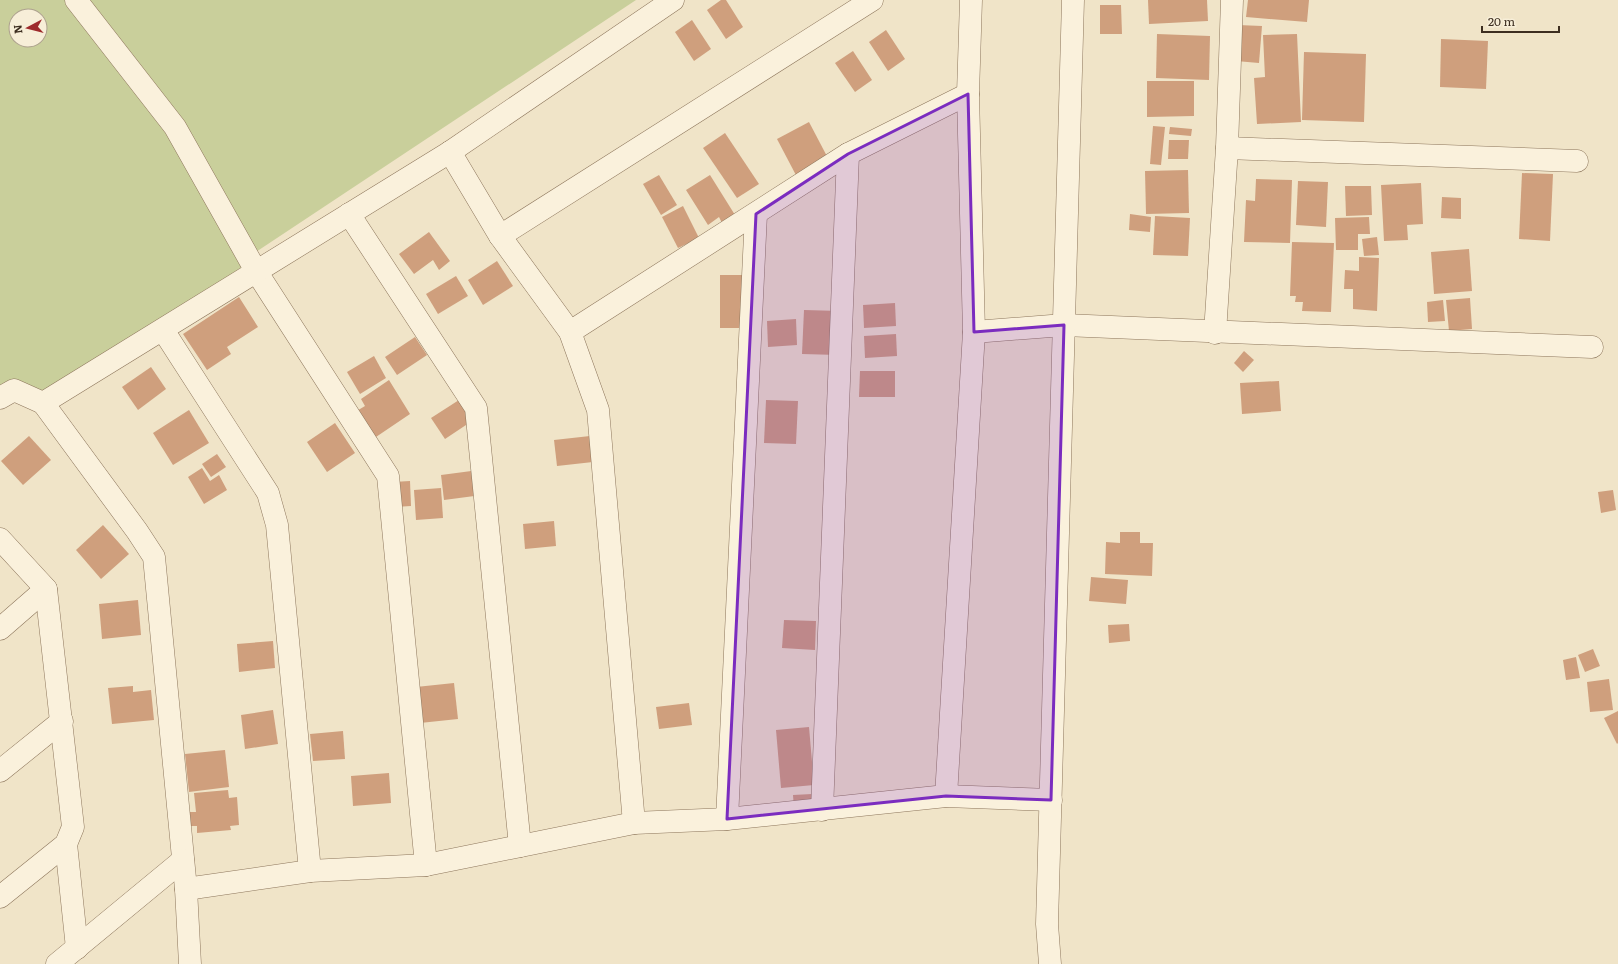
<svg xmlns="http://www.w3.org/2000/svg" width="1618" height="964" font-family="Literata,serif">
  <rect width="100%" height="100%" fill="#f0e4c8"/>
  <path fill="#c9cf9b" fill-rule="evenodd" d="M0,0H636L253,254L255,273L42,399L0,389ZM16,16H40V40H16Z"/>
  <g fill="#cf9f7d">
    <polygon points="721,0 726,0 743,27 726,39 707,10"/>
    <polygon points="1148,0 1207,0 1208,21 1149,24"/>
    <polygon points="1248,0 1309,0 1307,22 1246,17"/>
    <polygon points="1100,5 1121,5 1122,34 1100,34"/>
    <polygon points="692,20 711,49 694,61 675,32"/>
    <polygon points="1238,25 1262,26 1259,63 1236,61"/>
    <polygon points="886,30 905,59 888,71 869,42"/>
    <polygon points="1157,34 1210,36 1209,80 1156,78"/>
    <polygon points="1297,34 1301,122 1257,124 1254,78 1265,77 1263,35"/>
    <polygon points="1441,39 1488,41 1486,89 1440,87"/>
    <polygon points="853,51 872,80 855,92 835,63"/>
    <polygon points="1304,52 1366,54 1364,122 1302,120"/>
    <polygon points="1147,81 1194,81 1194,116 1147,117"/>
    <polygon points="809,122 830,162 798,179 777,139"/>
    <polygon points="1153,126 1165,127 1161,165 1150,164"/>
    <polygon points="1170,127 1192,129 1191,136 1169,134"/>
    <polygon points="725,133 759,184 737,198 703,148"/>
    <polygon points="1169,140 1189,140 1188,159 1168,159"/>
    <polygon points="1188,170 1189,213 1146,214 1145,171"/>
    <polygon points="1522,173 1553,174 1550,241 1519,239"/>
    <polygon points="659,175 677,205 661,215 643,184"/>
    <polygon points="710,175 735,215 722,223 719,217 708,225 686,190"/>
    <polygon points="1256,179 1292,180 1290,243 1244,242 1246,200 1255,201"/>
    <polygon points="1298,181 1328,182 1326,227 1296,225"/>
    <polygon points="1421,183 1423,224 1407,225 1408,240 1384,241 1381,185"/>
    <polygon points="1345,186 1371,186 1372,215 1346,216"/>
    <polygon points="1442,197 1461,198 1461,219 1441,218"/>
    <polygon points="683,206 699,238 678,248 662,217"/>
    <polygon points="1130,214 1151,217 1150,232 1129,230"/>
    <polygon points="1155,216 1190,218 1188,256 1153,255"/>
    <polygon points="1369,217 1370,234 1358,234 1358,250 1336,250 1335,218"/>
    <polygon points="429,232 450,261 439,270 433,260 414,274 399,254"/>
    <polygon points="1377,237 1379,255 1364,256 1362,239"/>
    <polygon points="1292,242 1334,243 1331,312 1302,311 1303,302 1295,302 1296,296 1290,296"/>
    <polygon points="1469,249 1472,291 1434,294 1431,252"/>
    <polygon points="1359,257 1379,258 1377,311 1353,309 1353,289 1344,289 1345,270 1359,271"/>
    <polygon points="497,261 513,286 483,305 468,280"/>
    <rect x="720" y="275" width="29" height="53"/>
    <polygon points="456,276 468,296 438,314 426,294"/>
    <polygon points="239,297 258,327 227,347 231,354 207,370 183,334"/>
    <polygon points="1470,298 1472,329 1449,331 1446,300"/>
    <polygon points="1443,300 1445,321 1428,322 1427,302"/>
    <polygon points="895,303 896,326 864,328 863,305"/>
    <polygon points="804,310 840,311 838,355 802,354"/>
    <polygon points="796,319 797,345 768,347 767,321"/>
    <polygon points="896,334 897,356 865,358 864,336"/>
    <polygon points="415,337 427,355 397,375 385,357"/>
    <polygon points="1244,351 1254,360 1243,372 1234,363"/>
    <polygon points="374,356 386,378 360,394 347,372"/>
    <polygon points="151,367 166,389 138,410 122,387"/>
    <polygon points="860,371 895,371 895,397 859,397"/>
    <polygon points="389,380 410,414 373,439 355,412 365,406 361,399"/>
    <polygon points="1279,381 1281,411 1242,414 1240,383"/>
    <polygon points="459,400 472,421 445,439 431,418"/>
    <polygon points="766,400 798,401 796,444 764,443"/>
    <polygon points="189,410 209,443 173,465 153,433"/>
    <polygon points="335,423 355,453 327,472 307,442"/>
    <polygon points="29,436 51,460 23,485 1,461"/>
    <polygon points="590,436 593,462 557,466 554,440"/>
    <polygon points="217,454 226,467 211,477 202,464"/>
    <polygon points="202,468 210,481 219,475 227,490 204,504 188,477"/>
    <polygon points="479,470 482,495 444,500 441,475"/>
    <polygon points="410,481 411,506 395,507 393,482"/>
    <polygon points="441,488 443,518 416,520 414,490"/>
    <polygon points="1613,490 1616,510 1601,513 1598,492"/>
    <polygon points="554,521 556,546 525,549 523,524"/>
    <polygon points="103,525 129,554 101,579 76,550"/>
    <polygon points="1120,532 1140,532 1140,543 1153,543 1152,576 1105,574 1106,542 1120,543"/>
    <polygon points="1091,577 1128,580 1126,604 1089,601"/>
    <polygon points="138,600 141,635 102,639 99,604"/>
    <polygon points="784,620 816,621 815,650 782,648"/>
    <polygon points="1129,624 1130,641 1109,643 1108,625"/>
    <polygon points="273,641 275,668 239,672 237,644"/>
    <polygon points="1593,649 1600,666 1585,672 1578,655"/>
    <polygon points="1576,657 1580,678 1566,680 1563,660"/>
    <polygon points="1609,679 1613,710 1590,712 1587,682"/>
    <polygon points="454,683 458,719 420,723 416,687"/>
    <polygon points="133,686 133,692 151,690 154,720 112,724 108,688"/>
    <polygon points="689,703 692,725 659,729 656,707"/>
    <polygon points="273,710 278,744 245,749 241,715"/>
    <polygon points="1618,711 1618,743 1617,744 1604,718"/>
    <polygon points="809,727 814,785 781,788 776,730"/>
    <polygon points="343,731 345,759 313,761 310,734"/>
    <polygon points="225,750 229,787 189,792 185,754"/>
    <polygon points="389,773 391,803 353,806 351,776"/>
    <polygon points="228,790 229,798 237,797 239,825 230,826 231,830 197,833 197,826 190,826 189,812 196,812 194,793"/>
    <polygon points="812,794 812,807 794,808 793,795"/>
  </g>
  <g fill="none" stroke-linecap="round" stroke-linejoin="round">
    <g stroke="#8d765c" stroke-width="23">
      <g id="minor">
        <polyline points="76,0 175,127 256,271 388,476 426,865"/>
        <polyline points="1227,148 1577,161"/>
        <polyline points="450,152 500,236 570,332 598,410 634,823"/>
        <polyline points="349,214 476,408 520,846"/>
        <polyline points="500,236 872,0"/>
        <polyline points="163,330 268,493 277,525 310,871"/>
        <polyline points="570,332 848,154 968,94"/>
        <polyline points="974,332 1064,325 1592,347"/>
        <polyline points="1215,333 1227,148 1232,0"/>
        <polyline points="0,398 14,390 43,403 450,152 673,0"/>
        <polyline points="43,403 137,531 154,557 186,889 190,964"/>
        <polyline points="0,539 46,589 73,827 66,844 0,897"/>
        <polyline points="0,629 46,589"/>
        <polyline points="0,771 62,721"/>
        <polyline points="946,796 974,332 968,94 971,0"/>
        <polyline points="822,810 848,154"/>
        <polyline points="727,819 756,214"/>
        <polyline points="66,844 77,948"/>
        <polyline points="186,889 310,871 426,865 634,823 727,819 946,796 1051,800"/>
        <polyline points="57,964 183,860"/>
        <polyline points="1050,964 1047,924 1073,0"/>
      </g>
    </g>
    <use href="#minor" stroke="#faf1dc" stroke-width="22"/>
  </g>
  <path fill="#7b2cbf" fill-opacity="0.2" stroke="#7b2cbf" stroke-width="3" stroke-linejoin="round" d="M968,94L974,332L1064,325L1051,800L946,796L727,819L756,214L848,154Z"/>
  <g transform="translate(28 28) rotate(263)"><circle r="19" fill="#f7eed8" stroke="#ada18e"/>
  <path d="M0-3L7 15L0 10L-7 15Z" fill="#9e2a2b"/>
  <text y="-6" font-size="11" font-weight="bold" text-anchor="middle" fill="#3d2e20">N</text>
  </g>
  <path d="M1482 26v6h77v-6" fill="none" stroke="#3d2e20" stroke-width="2"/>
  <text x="1488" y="26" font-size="12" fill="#3d2e20" stroke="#f7eed8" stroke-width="3" paint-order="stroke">20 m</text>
</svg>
